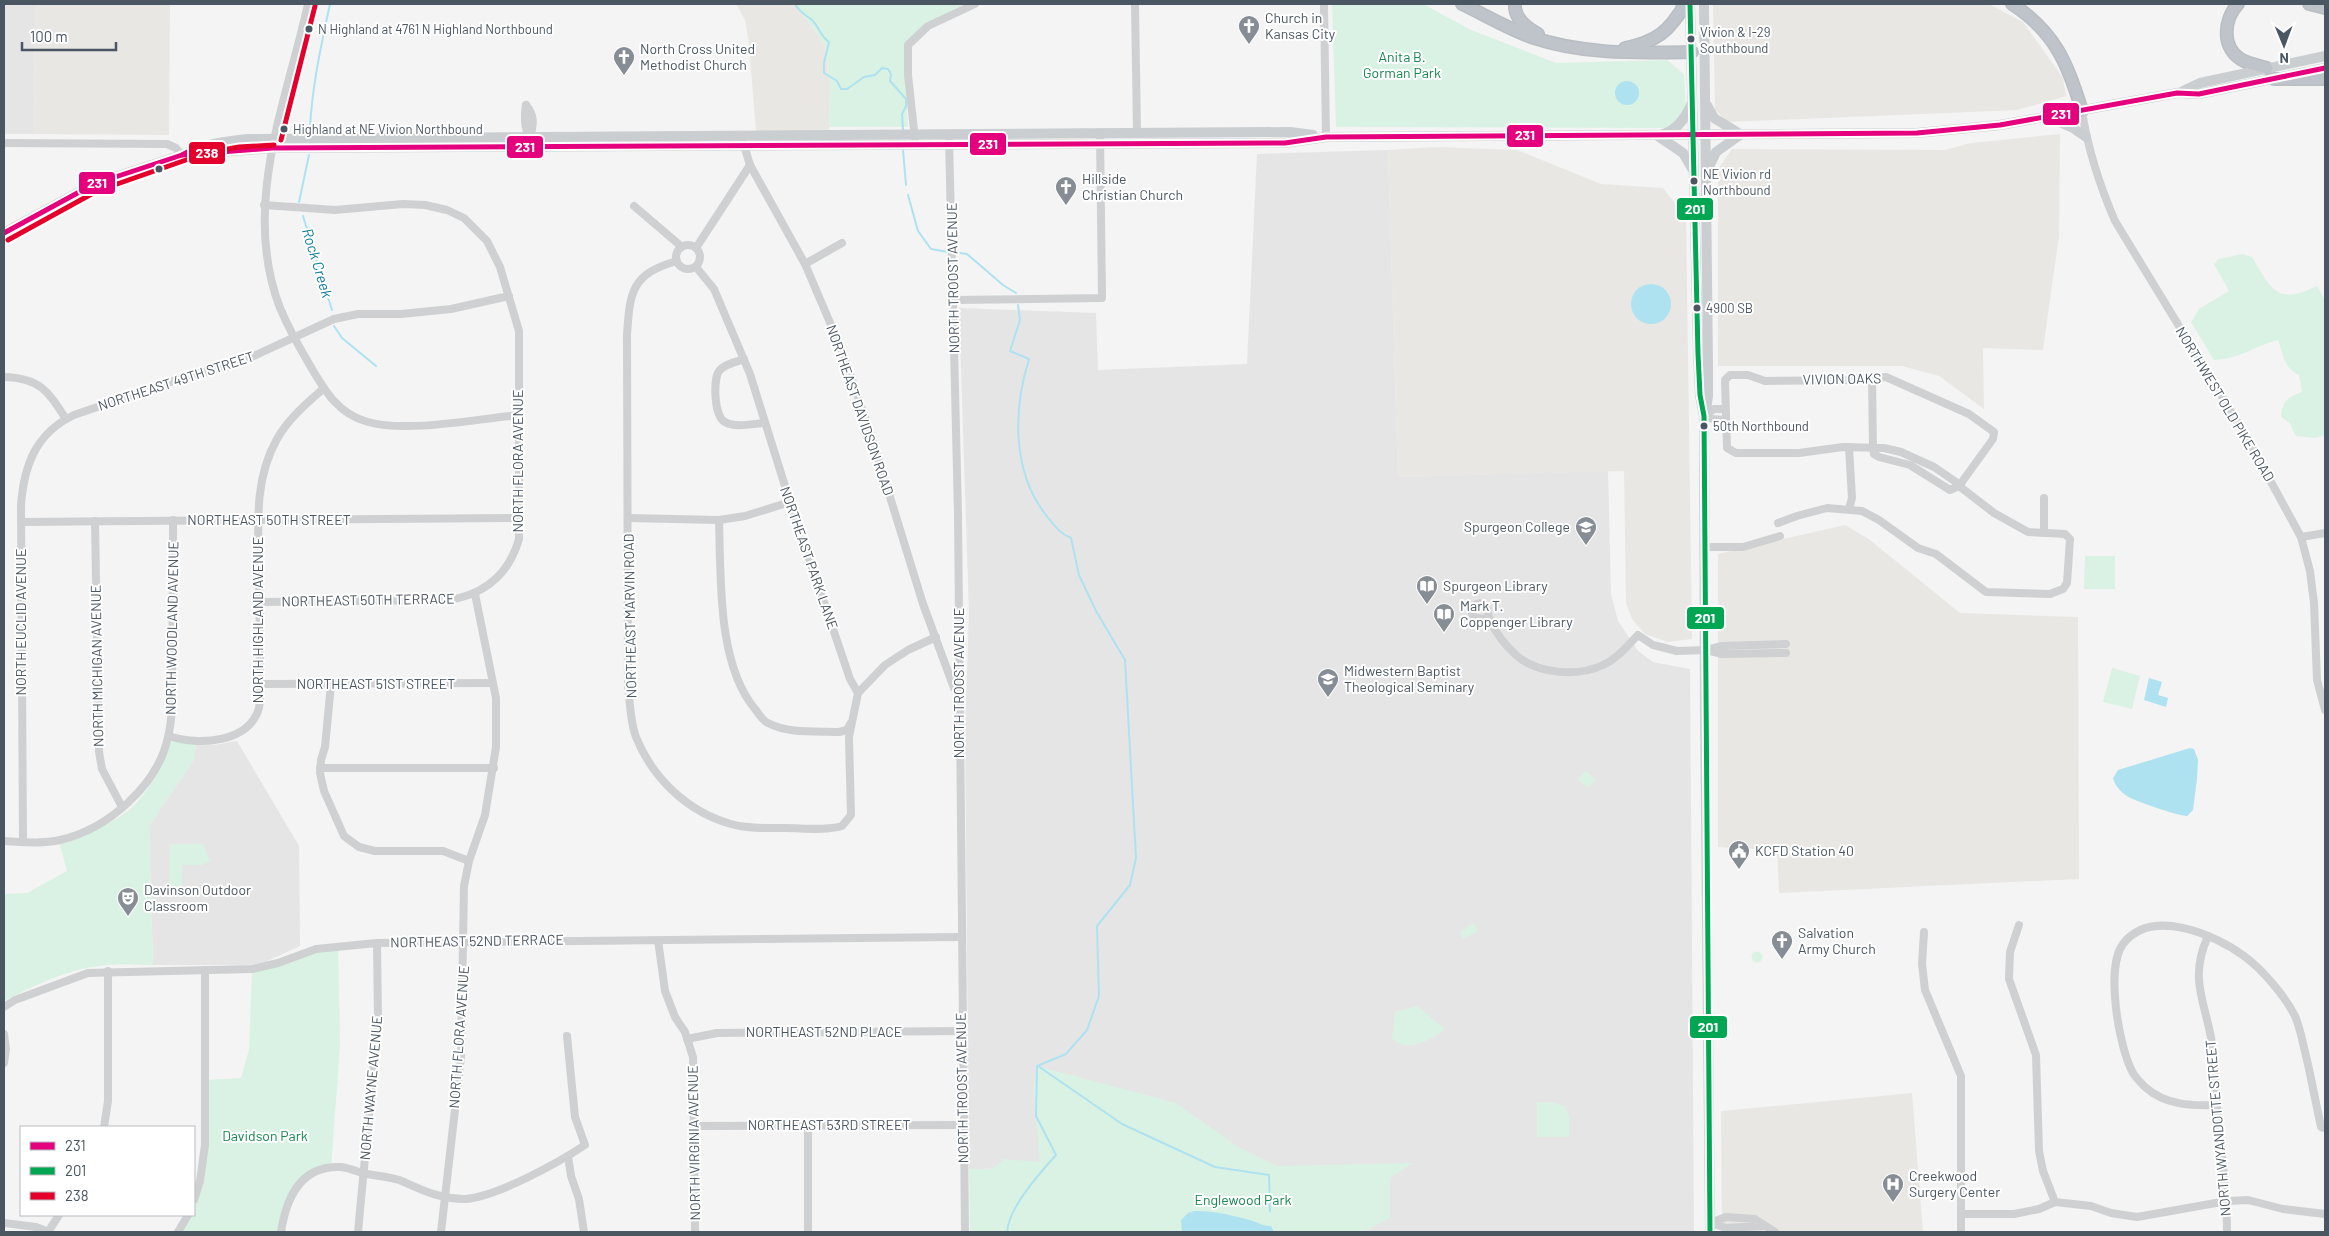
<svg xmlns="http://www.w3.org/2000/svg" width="2329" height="1236" font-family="Barlow,sans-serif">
  <rect width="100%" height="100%" fill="#f4f4f4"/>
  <g fill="#e8e7e3">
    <polygon points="35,4 170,4 169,135 34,134"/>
    <polygon points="736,4 795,4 825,45 830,83 829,132 756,132 749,44 745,20"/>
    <polygon points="1713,4 1989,4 2023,22 2063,78 2066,96 2017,110 1728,122 1715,110"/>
    <polygon points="2060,134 2059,236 2043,350 1983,348 1984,409 1939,376 1902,366 1718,366 1718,169 1732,149 1945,150 1971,143"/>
    <polygon points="1435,147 1517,150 1601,184 1663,188 1686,217 1692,639 1668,642 1645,634 1632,619 1626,603 1624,471 1398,477 1388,150"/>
    <polygon points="1845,525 1870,540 1960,613 2078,617 2079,879 1779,893 1777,850 1718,847 1718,554"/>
    <polygon points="1912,1093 1923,1232 1722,1232 1721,1111"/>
  </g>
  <g fill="#e6e5e6">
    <polygon points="4,4 35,4 34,134 4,134"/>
    <polygon points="1388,150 1398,477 1608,471 1611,594 1618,621 1638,651 1653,662 1690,669 1694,1232 1329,1232 1325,1166 969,1169 965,727 969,613 959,308 1096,313 1098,370 1247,364 1257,154"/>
    <polygon points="237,741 299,846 300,946 265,962 249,965 153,965 149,826 193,761 196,745 214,745"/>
  </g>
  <g fill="#d9f2e3">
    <polygon points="795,4 966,4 950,11 950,15 928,26 908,45 906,93 908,127 829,127 830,83 825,45"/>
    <polygon points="1332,4 1423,4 1471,30 1556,63 1667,60 1684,74 1686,111 1673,128 1336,127"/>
    <path d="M2242,254L2252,257C2271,289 2277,306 2317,286L2325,300V435L2315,438L2296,436L2289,422L2281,417C2282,401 2288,397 2302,392L2299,375C2283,367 2284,356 2278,340C2254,346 2240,359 2214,360L2191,322L2199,309L2229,291L2214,264L2219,259Z"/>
    <polygon points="2085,556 2115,556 2115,589 2084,589"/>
    <polygon points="2112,668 2140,676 2132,709 2103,702"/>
    <path d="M172,741L196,745L193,761L149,826L153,965C139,965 124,964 110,965C72,967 37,984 4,1001V894L27,893L67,871L59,842C83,834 109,826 129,810C149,793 162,764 172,741Z"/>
    <polygon points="1586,771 1596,780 1588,788 1578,779"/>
    <polygon points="172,844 203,844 210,861 202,865 182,865 182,891 169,891 170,846"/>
    <polygon points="1474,923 1478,931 1464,939 1459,932"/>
    <polygon points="338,947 340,1045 331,1168 315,1173 291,1195 281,1232 176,1232 187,1215 194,1215 194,1195 204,1161 205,1080 241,1078 249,1050 252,969 301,954"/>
    <circle cx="1757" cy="957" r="5.5"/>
    <path d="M1417,1006L1445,1029L1442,1032C1426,1041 1408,1054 1392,1038L1395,1012Z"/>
    <polygon points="1037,1066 1176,1103 1238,1147 1277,1166 1413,1163 1390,1178 1390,1218 1363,1232 970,1232 969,1169 992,1169 1004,1159 1040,1162 1033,1087"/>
    <polygon points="1537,1102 1552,1102 1564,1106 1569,1116 1569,1137 1537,1137"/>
  </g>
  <g fill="#aee2f0">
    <circle cx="1627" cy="93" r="12"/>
    <circle cx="1651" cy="304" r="20"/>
    <polygon points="2149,678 2162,682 2158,695 2168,698 2166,707 2144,700"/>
    <path d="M2190,748L2194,749L2198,760L2197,779L2193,810L2187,816C2182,817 2131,800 2127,796C2121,792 2115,786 2113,778L2118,770Z"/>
    <path d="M1194,1211C1213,1210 1235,1216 1253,1221C1261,1224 1264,1226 1271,1226L1274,1232H1182L1181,1220L1188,1213Z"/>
  </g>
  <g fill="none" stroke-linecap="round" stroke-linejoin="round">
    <g stroke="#aee2f0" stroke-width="2">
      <path d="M795,4C800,13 805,14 812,20C819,27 820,36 829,42L824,63V73L837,81L841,89H847L864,77L875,75L882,68L888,69L891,74L890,81L906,99V106L902,114L903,130"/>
      <path d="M310,129C312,86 321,46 330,4"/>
      <polyline points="903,150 906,185"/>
      <polyline points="908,195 918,231 931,249 948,252"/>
      <polyline points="299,202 309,155"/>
      <polyline points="303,216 332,310"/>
      <polyline points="953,252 967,254 1003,285 1016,293"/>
      <polyline points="334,326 342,338 376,366"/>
      <polyline points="1038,1066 1122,1124 1215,1167 1269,1175 1270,1211"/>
      <path d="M1007,1232C1009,1207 1039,1174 1056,1155L1036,1116L1037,1066L1066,1054L1087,1030L1099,996L1097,926L1130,885L1136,858L1125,660L1096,611L1079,575L1071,538C1059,533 1054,525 1046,515C1012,472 1013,410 1029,359L1010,351L1020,320L1018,305"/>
    </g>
    <g stroke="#b9bec3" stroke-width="14">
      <g id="highway">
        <path d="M1462,4C1485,15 1507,28 1531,37C1584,55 1637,53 1692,52"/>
        <path d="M1515,4C1514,18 1527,28 1538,34"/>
        <path d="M2012,4C2055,32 2068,64 2082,111"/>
        <path d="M2238,4C2223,20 2221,50 2244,61C2251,64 2259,66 2267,68"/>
        <polyline points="2309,4 2325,8"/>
        <path d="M1625,48C1656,42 1670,31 1685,4"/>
        <polyline points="2274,79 2325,79"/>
      </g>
    </g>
    <g stroke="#ced0d2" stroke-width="8">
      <path d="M308,4C286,103 241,207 280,308C288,327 298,345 308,362C323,388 337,414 368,422C407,433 476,419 519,415"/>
      <polyline points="1135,4 1137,133"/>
      <polyline points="1324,4 1326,137"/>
      <path d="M526,105C537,119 532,126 530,140"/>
      <path d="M526,105C524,114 524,130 530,137"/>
      <path d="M2082,111C2088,150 2099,184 2115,221L2246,436L2301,537L2310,571L2314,603L2317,680L2325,710"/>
      <polyline points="915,139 908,75 908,45 928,26 975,4"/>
      <polyline points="949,139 958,514 965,1232"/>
      <polyline points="743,142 750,165 805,264 843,353 870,432 923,604 954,688 959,692"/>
      <polyline points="4,143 167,144 176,148 182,155"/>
      <polyline points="634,206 682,247"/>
      <circle cx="688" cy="257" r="12"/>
      <polyline points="696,248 750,165"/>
      <path d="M677,261C631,274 630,292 627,335L628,685C630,701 630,722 636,737C653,779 688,812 731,824C748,829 768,828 785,828C803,828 824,831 842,826L851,815L849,737L858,693L885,665L908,650L936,637"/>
      <polyline points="805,264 842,243"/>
      <polyline points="696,267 714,289 750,374 790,502 850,679 858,693"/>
      <polyline points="954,300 1102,298 1100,133"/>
      <path d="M744,359C737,362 724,364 719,371C713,380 714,417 725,422C735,428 752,424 764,423"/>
      <path d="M4,377C40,378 48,391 66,419"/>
      <polyline points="1704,416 1714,409 1725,409"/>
      <polyline points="1704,416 1713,419 1725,420"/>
      <polyline points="1849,447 1852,498 1849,509"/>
      <polyline points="628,518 719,520 745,516 790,502"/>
      <path d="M719,520C721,577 717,664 755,709C759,714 763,721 768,723C789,734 816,731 839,732L847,730L850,724"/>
      <polyline points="95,521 99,752 102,769 122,807"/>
      <polyline points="21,522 518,518"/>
      <polyline points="1778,523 1797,516 1827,508 1862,511 1879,520 1918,548 1936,554 1986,592 2050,594 2063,589 2067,583 2070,539 2065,534 2028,532 1994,513 1959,486 1956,482 1934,467 1901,452 1884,448 1843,447 1799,453 1736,453 1727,448 1725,380 1730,375 1748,375 1765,381 1861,380 1886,377 1969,414 1994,432 1993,439 1959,486 1950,490 1910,465 1879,457 1874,454 1873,448 1872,379"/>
      <polyline points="2044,533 2044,498"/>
      <polyline points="2301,537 2325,533"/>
      <polyline points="1705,547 1743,547 1780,536"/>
      <path d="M260,602L449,600C486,594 509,574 519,539V331L500,267L487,241L464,218L447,210L425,205L403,204L335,210L264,205"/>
      <path d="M1490,619L1474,618L1471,611L1474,605L1480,603L1486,606C1488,611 1488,616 1490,621C1496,633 1506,646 1516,655C1537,674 1578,677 1603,665C1617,659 1627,646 1638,635L1653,645L1677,651L1706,650L1721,646L1786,644"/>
      <polyline points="1706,650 1721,654 1786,653"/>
      <polyline points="260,684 492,683"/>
      <polyline points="331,684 325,747 321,760 320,773 324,791 344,836 359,847 375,851 443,851 469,861"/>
      <path d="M169,736C198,746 249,743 259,708C261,700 259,692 260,684C260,650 260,616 259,581C259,533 252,483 277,439C288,419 306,404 323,389"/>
      <polyline points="320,768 494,768"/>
      <path d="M4,841C23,842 42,844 60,840C108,829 158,785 168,737C174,712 172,686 172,661C173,614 173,567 173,520"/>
      <path d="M23,842L21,505C24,465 36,433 74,415L191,375L234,365L334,319L358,314H401L451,309L509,296"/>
      <polyline points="2019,925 2010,952 2009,979 2036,1055 2039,1151 2043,1171 2055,1202"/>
      <polyline points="1924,932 1922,964 1925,990 1961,1076 1961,1232"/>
      <path d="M2208,936C2187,982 2208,1006 2213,1050C2216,1069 2215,1088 2217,1107C2221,1149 2227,1190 2227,1232"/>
      <polyline points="658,940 665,991 675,1017 685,1032 693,1057 695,1232"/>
      <polyline points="4,1007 15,1000 88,973 252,969 278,963 316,949 377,943 960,937"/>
      <polyline points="4,1034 6,1049 4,1063"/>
      <polyline points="687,1039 717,1033 962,1031"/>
      <path d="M2217,1105C2191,1106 2165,1105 2145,1087C2141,1083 2136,1078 2133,1073C2119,1048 2105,968 2123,944C2151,907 2214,934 2244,956C2262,969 2285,996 2295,1016C2301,1030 2303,1045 2307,1060C2312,1082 2316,1104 2321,1127L2325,1128"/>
      <polyline points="695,1126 963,1125"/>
      <polyline points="104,1127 108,1101 108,971"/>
      <polyline points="568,1156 571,1176 579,1199 584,1232"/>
      <polyline points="194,1200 200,1181 205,1145 205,970"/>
      <polyline points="1961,1214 2014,1214 2039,1209 2055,1202 2091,1206 2111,1213 2137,1217 2227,1201 2248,1200 2283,1209 2325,1214"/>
      <polyline points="4,1223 36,1227 49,1232"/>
      <polyline points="1710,1223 1726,1217 1755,1219 1775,1232"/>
      <polyline points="1711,1223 1726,1228 1763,1226"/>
      <polyline points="48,1232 59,1215"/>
      <polyline points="178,1232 188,1215"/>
      <path d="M281,1232C286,1199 300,1165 341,1167C350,1168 358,1172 366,1174C378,1176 393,1177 404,1182C424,1191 441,1199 465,1199C496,1197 558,1163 585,1145L575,1117L567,1036"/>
      <polyline points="358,1232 378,1019 377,943"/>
      <polyline points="441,1232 461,1057 464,886 469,861 485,815 496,747 496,698 475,594"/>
      <polyline points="808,1232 808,1125"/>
    </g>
    <g stroke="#caced1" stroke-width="10">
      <polyline points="1690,4 1698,354 1700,395 1704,416 1705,711 1710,1232"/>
      <polyline points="1704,4 1708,368 1708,396 1706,410"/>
      <polyline points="2181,92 2200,83 2325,56"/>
      <polyline points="1707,105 1714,118 1740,134"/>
      <polyline points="2048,117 2073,128 2086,137"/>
      <path d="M1663,134C1678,130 1686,117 1692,103"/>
      <polyline points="1658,136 1683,153 1693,170"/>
      <polyline points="182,155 272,148 1285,143 1326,137 1917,133 2000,125 2177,93 2199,94 2325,68"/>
      <polyline points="1708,169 1716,152 1740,135"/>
      <path d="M4,233L94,184L182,155C203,144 224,142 248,139L1290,132L1313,135"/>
    </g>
    <use href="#highway" stroke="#bec4c9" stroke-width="11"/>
    <g stroke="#fff" stroke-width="9">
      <g id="bus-1">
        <polyline points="182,155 272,148 1285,143 1326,137 1917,133 2000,125 2177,93 2199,94 2325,68"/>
        <polyline points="4,233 94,184 182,155 197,147"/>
      </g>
    </g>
    <g stroke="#fff" stroke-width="9">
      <polyline id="bus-2" points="1690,4 1698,354 1700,395 1704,416 1710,1232"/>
    </g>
    <g stroke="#fff" stroke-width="9">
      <g id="bus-3">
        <polyline points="281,140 315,6"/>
        <polyline points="8,240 97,191 206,153 239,147 274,145"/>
      </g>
    </g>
    <use href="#bus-1" stroke="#e5007d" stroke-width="5"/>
    <use href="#bus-2" stroke="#00a651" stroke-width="5"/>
    <use href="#bus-3" stroke="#e4002b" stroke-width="5"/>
  </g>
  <defs>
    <g id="church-pin" transform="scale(1.125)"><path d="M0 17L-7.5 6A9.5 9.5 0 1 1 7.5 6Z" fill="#868d94" stroke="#fff"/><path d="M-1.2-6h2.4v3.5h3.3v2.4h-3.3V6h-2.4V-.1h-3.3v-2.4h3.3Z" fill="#fff"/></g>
    <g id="university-pin" transform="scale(1.125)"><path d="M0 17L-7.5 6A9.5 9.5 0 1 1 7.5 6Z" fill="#868d94" stroke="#fff"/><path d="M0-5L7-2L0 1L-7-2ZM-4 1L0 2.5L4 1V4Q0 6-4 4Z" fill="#fff"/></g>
    <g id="library-pin" transform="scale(1.125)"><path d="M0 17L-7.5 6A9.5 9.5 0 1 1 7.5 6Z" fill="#868d94" stroke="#fff"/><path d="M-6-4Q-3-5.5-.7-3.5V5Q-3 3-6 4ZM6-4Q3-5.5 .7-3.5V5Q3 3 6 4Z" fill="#fff"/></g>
    <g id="civic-pin" transform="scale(1.125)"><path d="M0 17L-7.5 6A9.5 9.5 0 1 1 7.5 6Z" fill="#868d94" stroke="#fff"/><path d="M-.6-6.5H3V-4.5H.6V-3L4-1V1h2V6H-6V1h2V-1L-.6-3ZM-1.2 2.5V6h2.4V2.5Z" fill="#fff"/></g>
    <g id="theatre-pin" transform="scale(1.125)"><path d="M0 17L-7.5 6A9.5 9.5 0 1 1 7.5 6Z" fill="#868d94" stroke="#fff"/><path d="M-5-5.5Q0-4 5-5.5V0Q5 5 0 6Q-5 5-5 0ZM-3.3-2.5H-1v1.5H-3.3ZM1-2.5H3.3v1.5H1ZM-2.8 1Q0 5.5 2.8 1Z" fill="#fff"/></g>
    <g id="hospital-pin" transform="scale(1.125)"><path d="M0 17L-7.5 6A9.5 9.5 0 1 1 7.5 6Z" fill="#868d94" stroke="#fff"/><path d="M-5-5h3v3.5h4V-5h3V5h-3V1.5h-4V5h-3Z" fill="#fff"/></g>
  </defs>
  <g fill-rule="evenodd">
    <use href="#church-pin" x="1249" y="26"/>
    <use href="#church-pin" x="624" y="57"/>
    <use href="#church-pin" x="1066" y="187"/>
    <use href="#university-pin" x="1586" y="527"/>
    <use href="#library-pin" x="1427" y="586"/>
    <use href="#library-pin" x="1444" y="614"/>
    <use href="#university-pin" x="1328" y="679"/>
    <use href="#civic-pin" x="1739" y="851"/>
    <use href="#theatre-pin" x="128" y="898"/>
    <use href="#church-pin" x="1782" y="941"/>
    <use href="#hospital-pin" x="1893" y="1184"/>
  </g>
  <g fill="#4a5661" stroke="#fff" stroke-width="2">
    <circle cx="309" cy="29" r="4.5"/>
    <circle cx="1691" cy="39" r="4.5"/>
    <circle cx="284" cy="129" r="4.5"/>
    <circle cx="159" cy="169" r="4.5"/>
    <circle cx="1694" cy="181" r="4.5"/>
    <circle cx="1697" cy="308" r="4.5"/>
    <circle cx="1704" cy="426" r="4.5"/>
  </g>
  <g text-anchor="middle" stroke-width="4" stroke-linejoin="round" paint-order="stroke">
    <g font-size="13" fill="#4a5661" stroke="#fff" text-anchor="start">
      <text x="318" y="34">N Highland at 4761 N Highland Northbound</text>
      <text x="1700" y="37">Vivion &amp; I-29<tspan x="1700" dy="16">Southbound</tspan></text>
      <text x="293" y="134">Highland at NE Vivion Northbound</text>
      <text x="1703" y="179">NE Vivion rd<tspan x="1703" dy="16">Northbound</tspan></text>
      <text x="1706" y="313">4900 SB</text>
      <text x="1713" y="431">50th Northbound</text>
    </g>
    <g font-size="14" fill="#4a5661" stroke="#fff" text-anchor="start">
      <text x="1265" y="23">Church in<tspan x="1265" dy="16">Kansas City</tspan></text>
      <text x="640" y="54">North Cross United<tspan x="640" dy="16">Methodist Church</tspan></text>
      <text x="1082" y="184">Hillside<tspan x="1082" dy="16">Christian Church</tspan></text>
      <text x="1570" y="532" text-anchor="end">Spurgeon College</text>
      <text x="1443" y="591">Spurgeon Library</text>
      <text x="1460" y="611">Mark T.<tspan x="1460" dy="16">Coppenger Library</tspan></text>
      <text x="1344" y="676">Midwestern Baptist<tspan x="1344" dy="16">Theological Seminary</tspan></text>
      <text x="1755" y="856">KCFD Station 40</text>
      <text x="144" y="895">Davinson Outdoor<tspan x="144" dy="16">Classroom</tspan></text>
      <text x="1798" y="938">Salvation<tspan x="1798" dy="16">Army Church</tspan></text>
      <text x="1909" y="1181">Creekwood<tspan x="1909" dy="16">Surgery Center</tspan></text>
    </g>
    <g font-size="14" fill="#17864f" stroke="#fff">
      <text x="1402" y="62">Anita B.<tspan x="1402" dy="16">Gorman Park</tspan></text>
      <text x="265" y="1141">Davidson Park</text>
      <text x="1243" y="1205">Englewood Park</text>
    </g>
    <g font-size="14" fill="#4a5661" stroke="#fff">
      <text transform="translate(953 278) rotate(-91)" y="5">NORTH TROOST AVENUE</text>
      <text transform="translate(1842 379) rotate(-1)" y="5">VIVION OAKS</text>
      <text transform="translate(176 381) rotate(-18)" y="5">NORTHEAST 49TH STREET</text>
      <text transform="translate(2225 404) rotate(59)" y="5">NORTHWEST OLD PIKE ROAD</text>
      <text transform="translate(860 410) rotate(71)" y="5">NORTHEAST DAVIDSON ROAD</text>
      <text transform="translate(518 461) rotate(-90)" y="5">NORTH FLORA AVENUE</text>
      <text x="269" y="525">NORTHEAST 50TH STREET</text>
      <text transform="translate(809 558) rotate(71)" y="5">NORTHEAST PARK LANE</text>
      <text transform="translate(368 600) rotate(-1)" y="5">NORTHEAST 50TH TERRACE</text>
      <text transform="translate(630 616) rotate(-91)" y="5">NORTHEAST MARVIN ROAD</text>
      <text transform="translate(258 620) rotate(-90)" y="5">NORTH HIGHLAND AVENUE</text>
      <text transform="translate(21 622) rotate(-90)" y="5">NORTH EUCLID AVENUE</text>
      <text transform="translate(172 628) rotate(-89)" y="5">NORTH WOODLAND AVENUE</text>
      <text transform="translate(97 666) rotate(-91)" y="5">NORTH MICHIGAN AVENUE</text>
      <text transform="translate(959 683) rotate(-90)" y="5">NORTH TROOST AVENUE</text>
      <text x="376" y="689">NORTHEAST 51ST STREET</text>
      <text transform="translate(477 941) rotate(-1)" y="5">NORTHEAST 52ND TERRACE</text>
      <text x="824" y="1037">NORTHEAST 52ND PLACE</text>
      <text transform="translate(459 1037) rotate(-86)" y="5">NORTH FLORA AVENUE</text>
      <text transform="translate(371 1088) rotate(-85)" y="5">NORTH WAYNE AVENUE</text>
      <text transform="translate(962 1088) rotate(-91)" y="5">NORTH TROOST AVENUE</text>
      <text x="829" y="1130">NORTHEAST 53RD STREET</text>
      <text transform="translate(2218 1128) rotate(-95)" y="5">NORTH WYANDOTTE STREET</text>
      <text transform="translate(694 1143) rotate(-91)" y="5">NORTH VIRGINIA AVENUE</text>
    </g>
    <g font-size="15" font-style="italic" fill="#0c7c9b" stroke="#fff">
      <text transform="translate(317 263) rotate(73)" y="5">Rock Creek</text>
    </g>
  </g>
  <g stroke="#fff" stroke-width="2">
    <rect x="2042" y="102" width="38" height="24" rx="5" fill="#e5007d"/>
    <rect x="1506" y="124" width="38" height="24" rx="5" fill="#e5007d"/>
    <rect x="969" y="132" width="38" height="24" rx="5" fill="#e5007d"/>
    <rect x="506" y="135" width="38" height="24" rx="5" fill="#e5007d"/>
    <rect x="188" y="141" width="38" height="24" rx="5" fill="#e4002b"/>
    <rect x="78" y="171" width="38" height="24" rx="5" fill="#e5007d"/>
    <rect x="1676" y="197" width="38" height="24" rx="5" fill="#00a651"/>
    <rect x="1686" y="606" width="39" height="24" rx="5" fill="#00a651"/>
    <rect x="1689" y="1015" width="39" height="24" rx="5" fill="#00a651"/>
  </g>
  <g font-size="14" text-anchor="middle" font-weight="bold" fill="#fff">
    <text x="2061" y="119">231</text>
    <text x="1525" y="140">231</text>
    <text x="988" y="149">231</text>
    <text x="525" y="152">231</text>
    <text x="207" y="158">238</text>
    <text x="97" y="188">231</text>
    <text x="1695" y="214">201</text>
    <text x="1705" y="623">201</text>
    <text x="1708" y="1032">201</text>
  </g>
  <rect width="2329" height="1236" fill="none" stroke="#4a5661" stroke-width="10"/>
  <rect x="20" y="1126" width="175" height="90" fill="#ffffff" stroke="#b7bbc0"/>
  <rect x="30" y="1142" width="25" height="8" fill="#e5007d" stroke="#b7bbc0"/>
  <text x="65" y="1151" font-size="15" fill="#4a5661">231</text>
  <rect x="30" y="1167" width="25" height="8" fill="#00a651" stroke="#b7bbc0"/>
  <text x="65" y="1176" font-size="15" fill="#4a5661">201</text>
  <rect x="30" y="1192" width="25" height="8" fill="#e4002b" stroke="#b7bbc0"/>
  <text x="65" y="1201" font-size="15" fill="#4a5661">238</text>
  <g transform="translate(2284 45) rotate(179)" stroke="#ffffff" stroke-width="4" paint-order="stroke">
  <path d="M0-4L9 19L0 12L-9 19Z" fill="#4a5661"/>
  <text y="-8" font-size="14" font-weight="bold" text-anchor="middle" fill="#4a5661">N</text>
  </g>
  <path d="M22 42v8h94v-8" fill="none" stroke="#4a5661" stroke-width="2.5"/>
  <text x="30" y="42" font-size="15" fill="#4a5661" stroke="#ffffff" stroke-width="4" paint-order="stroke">100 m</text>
</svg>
